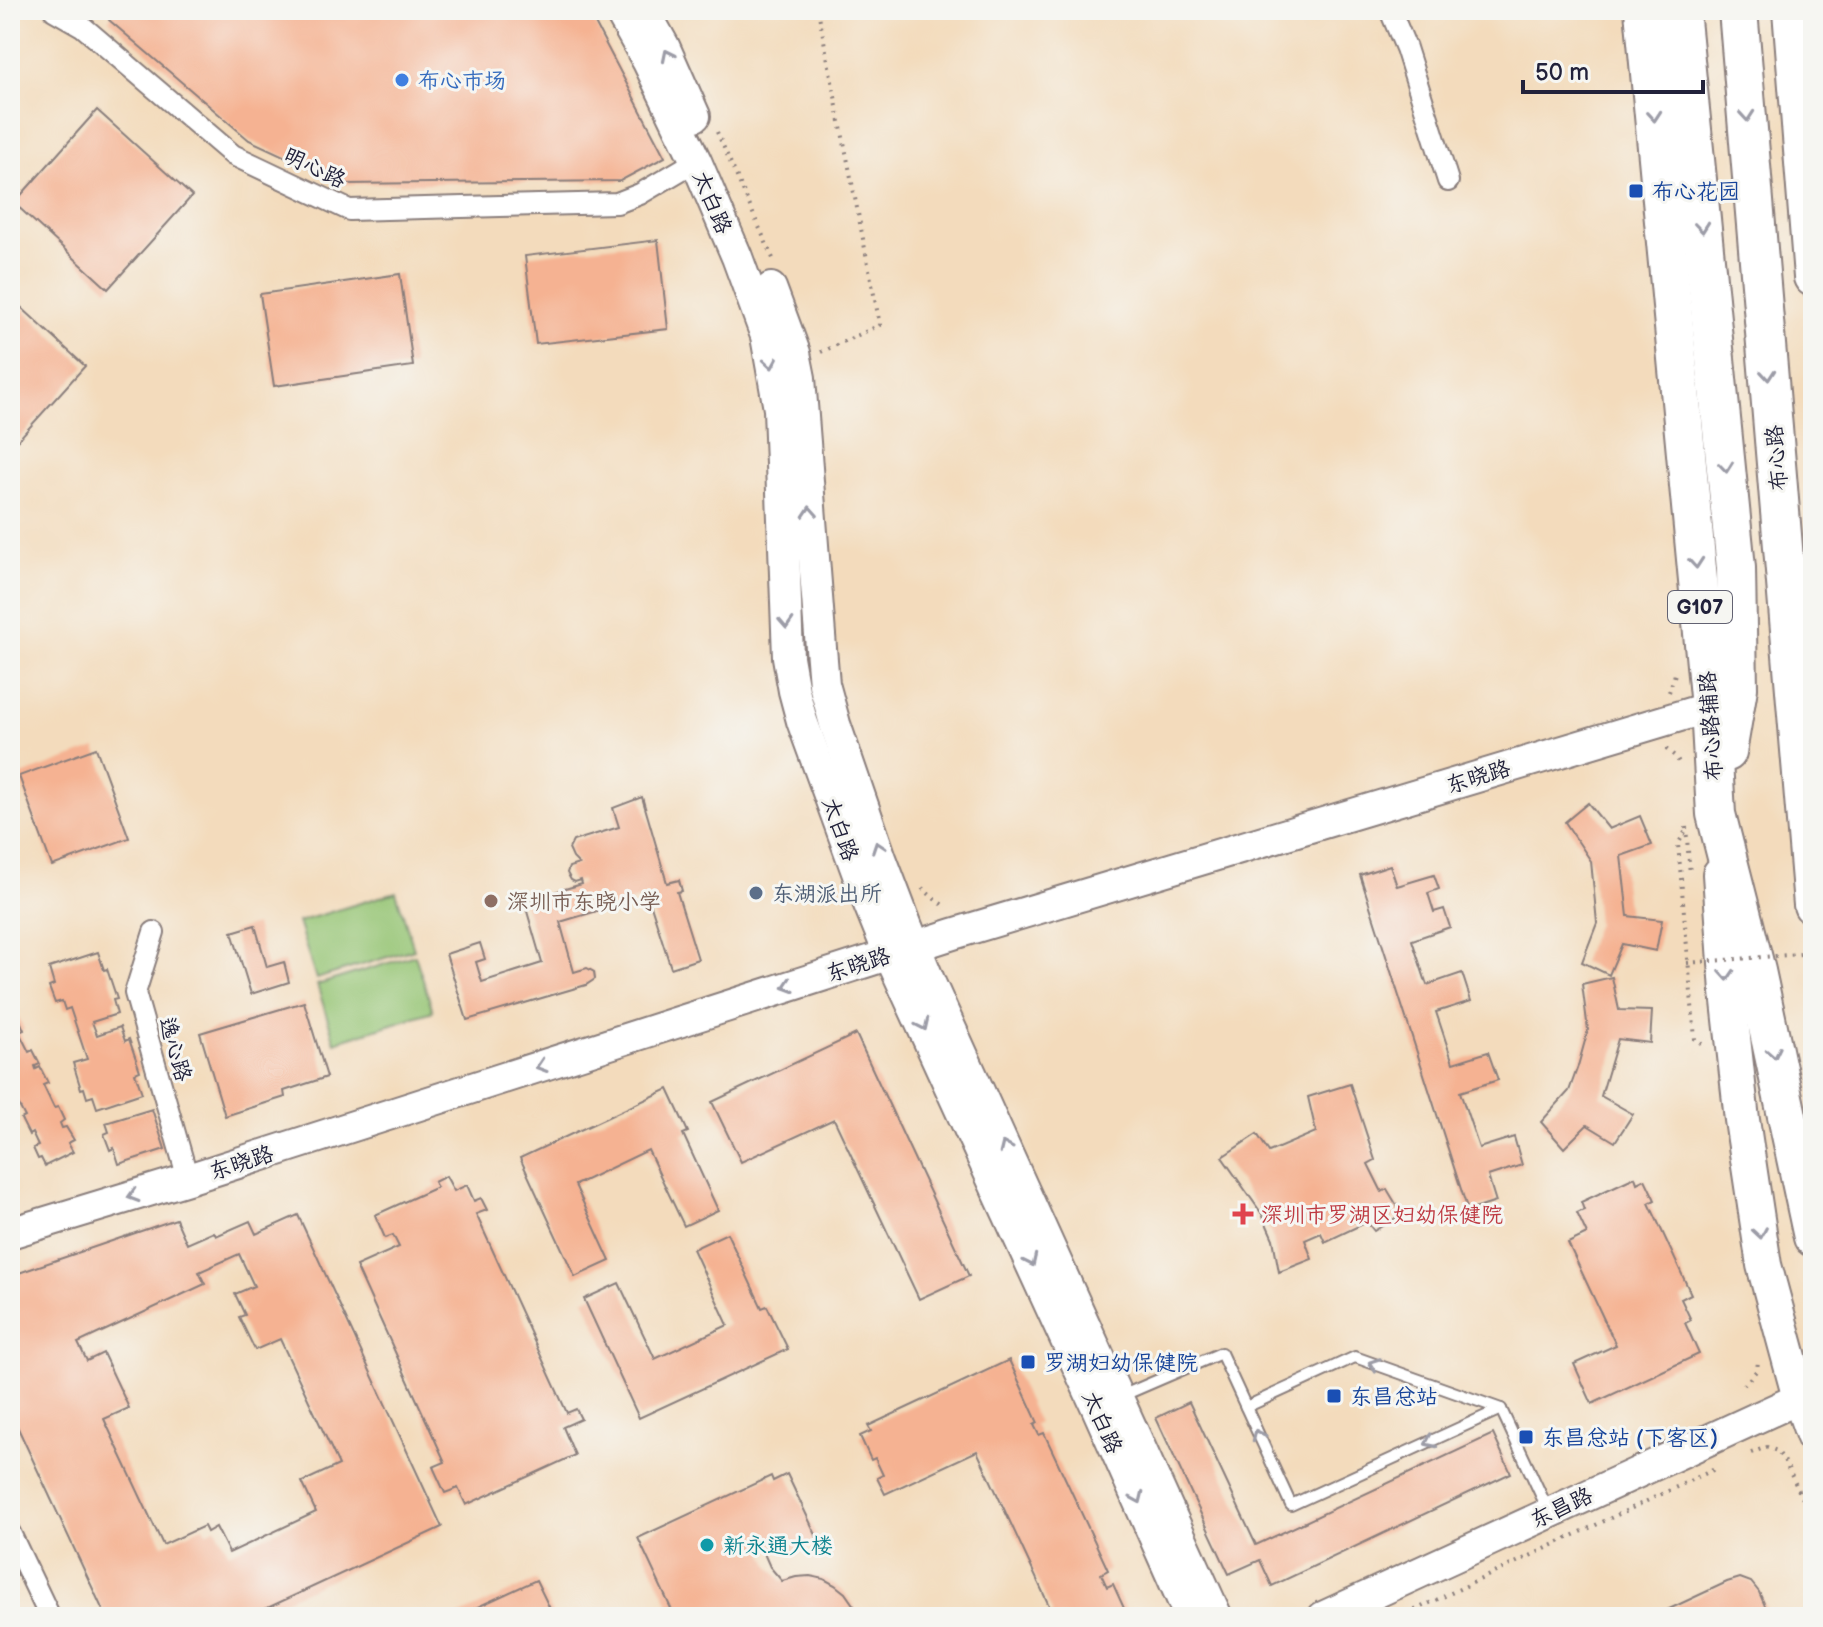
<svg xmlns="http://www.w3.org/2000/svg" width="1823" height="1627" font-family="'Balsamiq Sans','LXGW WenKai TC',sans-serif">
  <rect width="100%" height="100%" fill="#f6f6f2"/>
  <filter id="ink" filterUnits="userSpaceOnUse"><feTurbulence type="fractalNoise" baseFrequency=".0125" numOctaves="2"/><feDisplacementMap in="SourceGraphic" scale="16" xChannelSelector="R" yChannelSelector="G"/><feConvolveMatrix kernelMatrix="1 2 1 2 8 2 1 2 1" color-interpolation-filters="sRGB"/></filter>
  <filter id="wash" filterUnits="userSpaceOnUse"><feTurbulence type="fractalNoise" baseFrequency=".006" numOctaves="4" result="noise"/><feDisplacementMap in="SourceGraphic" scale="32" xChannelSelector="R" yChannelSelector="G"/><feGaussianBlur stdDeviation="1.8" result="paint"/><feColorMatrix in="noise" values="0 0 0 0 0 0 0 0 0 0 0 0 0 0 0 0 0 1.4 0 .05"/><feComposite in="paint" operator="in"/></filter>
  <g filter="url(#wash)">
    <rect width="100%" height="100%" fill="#f3dbbc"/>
    <g fill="#95c473" stroke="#5c7357" stroke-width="2">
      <polygon points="396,892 414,949 316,979 298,922"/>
      <polygon points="415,955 433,1011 335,1042 317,985"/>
    </g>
    <g id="blocks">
      <g fill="#f5b292" fill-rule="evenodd">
        <polygon points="114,10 588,10 665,157 620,181 344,184 249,140 109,20"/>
        <polygon points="97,110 192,196 108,289 14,203"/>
        <polygon points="658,240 668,329 536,344 525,256"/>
        <polygon points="400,274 413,366 274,386 260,294"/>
        <polygon points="10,297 85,366 10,449"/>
        <polygon points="96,748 129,838 52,866 19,776"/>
        <polygon points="642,797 667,883 679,880 682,891 677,892 698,959 671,968 648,896 560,922 574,972 587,968 594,972 595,979 586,985 467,1020 446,954 480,943 485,959 476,962 482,982 542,963 524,901 582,884 581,880 575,882 571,880 567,873 569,867 579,864 573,858 569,849 573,841 619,827 613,808"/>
        <polygon points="1588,803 1609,829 1640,816 1652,845 1621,856 1628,916 1662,920 1656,951 1622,944 1609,975 1582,962 1597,923 1591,861 1565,822"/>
        <polygon points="1390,865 1397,886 1434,875 1439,889 1428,893 1434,912 1444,909 1450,927 1412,940 1427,985 1462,973 1471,1001 1436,1012 1453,1063 1488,1052 1498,1080 1460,1092 1479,1148 1514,1137 1522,1165 1488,1176 1496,1202 1468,1211 1360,875"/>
        <polygon points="255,925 267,967 284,962 289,982 251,994 232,932"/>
        <polygon points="98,952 104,970 107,969 117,999 113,1000 117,1014 92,1022 97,1035 120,1027 125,1041 129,1039 140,1071 135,1073 142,1093 97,1108 93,1096 87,1098 84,1088 81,1089 73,1063 87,1059 70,1008 65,1010 62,1001 55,1003 49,987 54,985 49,968"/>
        <polygon points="1612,977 1619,1010 1652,1011 1650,1043 1618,1039 1601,1096 1633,1114 1615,1142 1587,1125 1564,1148 1541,1122 1569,1091 1578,1066 1588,1030 1582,984"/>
        <polygon points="304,1002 327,1077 284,1091 285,1097 225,1116 200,1033"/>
        <polygon points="10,1008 13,1013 16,1011 24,1030 19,1032 29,1052 33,1050 40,1064 35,1066 36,1069 40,1067 48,1083 43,1085 54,1108 58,1107 64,1120 60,1123 62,1128 66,1127 74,1140 68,1143 73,1152 45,1166 41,1158 38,1159 33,1148 38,1146 32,1133 29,1135 21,1119 25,1117 16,1100 13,1101 10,1095"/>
        <polygon points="856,1034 969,1276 919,1299 834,1119 741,1162 712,1102"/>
        <polygon points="1350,1084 1375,1160 1368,1164 1382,1192 1387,1189 1402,1214 1374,1231 1367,1222 1325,1242 1321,1233 1305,1240 1312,1259 1279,1272 1273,1239 1262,1214 1222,1157 1257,1134 1269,1152 1316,1132 1308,1097"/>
        <polygon points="668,1089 688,1132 683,1134 718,1210 684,1226 648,1150 575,1185 610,1261 575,1277 520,1158"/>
        <polygon points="152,1109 165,1149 119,1164 114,1148 110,1150 104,1134 109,1132 106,1123"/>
        <polygon points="446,1176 454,1191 467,1185 474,1201 481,1198 487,1210 476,1214 567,1413 576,1409 581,1419 563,1427 575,1455 466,1505 458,1488 445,1493 433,1467 445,1462 356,1266 399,1247 393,1235 385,1238 375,1215 437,1187 434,1182"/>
        <polygon points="1635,1177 1637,1183 1645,1179 1655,1200 1649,1203 1691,1294 1681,1299 1691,1320 1685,1323 1699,1354 1592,1404 1574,1364 1616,1345 1568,1243 1587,1234 1577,1213 1584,1210 1581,1202"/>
        <path d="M298,1215L442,1527L248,1617H106L10,1411V1276L176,1219L187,1244L214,1232L216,1236L250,1221L256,1234ZM239,1254L254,1286L235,1294L245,1315L239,1317L255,1350L280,1339L339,1465L302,1482L316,1512L229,1553L216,1527L207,1532L204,1526L163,1545L104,1419L129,1408L103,1353L87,1361L78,1343L205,1284L199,1272Z"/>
        <polygon points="727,1233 762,1308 767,1306 788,1349 639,1418 584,1299 619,1283 655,1359 728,1325 693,1249"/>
        <polygon points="1009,1360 1038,1423 1034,1425 1039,1435 1044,1433 1108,1570 1101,1574 1107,1587 1113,1584 1128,1617 1047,1617 1053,1614 977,1451 885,1494 877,1478 883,1475 875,1458 871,1460 860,1436 871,1431 868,1426"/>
        <polygon points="1189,1402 1256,1545 1493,1434 1511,1473 1272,1586 1260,1560 1229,1574 1156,1418"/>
        <polygon points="787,1474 818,1539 788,1553 782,1540 762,1549 770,1567 782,1581 796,1577 810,1576 824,1579 835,1585 845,1593 854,1606 857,1617 675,1617 638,1538 771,1476 773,1481"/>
        <polygon points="1740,1578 1751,1582 1759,1592 1770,1617 1652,1617 1727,1582"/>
        <polygon points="536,1580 554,1617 456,1617"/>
      </g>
    </g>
  </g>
  <g filter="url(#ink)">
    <use href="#blocks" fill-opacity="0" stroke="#8a7e7c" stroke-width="2"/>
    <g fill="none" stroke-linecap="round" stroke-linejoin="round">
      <g stroke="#8a7e7c" stroke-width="14">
        <g id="lane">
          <polyline points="1119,1397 1221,1353 1291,1505 1501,1409"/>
          <polyline points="1246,1407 1355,1357 1501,1409 1548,1510"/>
        </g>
      </g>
      <g stroke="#8a7e7c" stroke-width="24">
        <g id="street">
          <polyline points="54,10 82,26 233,155 349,210 617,203 640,194 696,161"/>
          <polyline points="1390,10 1406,48 1448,181"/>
          <polyline points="154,932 135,993 188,1179"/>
          <polyline points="10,1533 50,1617"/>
        </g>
      </g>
      <g stroke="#8a7e7c" stroke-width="34">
        <g id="secondary">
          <polyline points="619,10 648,62 696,161 737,257 766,336 779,409 788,657 794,691 802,721 868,902 889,954 1096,1406 1190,1617"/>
          <polyline points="644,10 664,46 695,116"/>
          <polyline points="771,288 795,353 800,378 821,648 824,684 835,724 881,858 908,929 931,985 1217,1617"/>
          <polyline points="10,1233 188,1179 953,934 1710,707"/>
          <polyline points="1323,1617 1800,1398"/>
        </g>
      </g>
      <g stroke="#8a7e7c" stroke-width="38">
        <polyline id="primary" points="1720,874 1728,992 1742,1120 1764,1265 1800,1398 1813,1435"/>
      </g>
      <g stroke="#8a7e7c" stroke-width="42">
        <g id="highway">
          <polyline points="1644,10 1710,707 1716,814 1756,971 1813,1237"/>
          <polyline points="1680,10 1736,568 1738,688 1727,752"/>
          <polyline points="1738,10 1813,905"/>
          <polyline points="1792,10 1813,277"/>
        </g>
      </g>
      <g stroke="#8a7e7c" stroke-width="4" stroke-dasharray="2 6" stroke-linecap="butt">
        <polyline points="818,10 880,325 821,352"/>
        <polyline points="717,132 775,263"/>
        <polyline points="1669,692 1675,674"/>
        <polyline points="1666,749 1676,757 1681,766"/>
        <polyline points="1686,827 1690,874"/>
        <polyline points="1685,832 1678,844 1695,1039 1705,1046"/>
        <polyline points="922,888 938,902 947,907"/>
        <polyline points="1744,1385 1757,1370 1758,1361"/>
        <polyline points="1751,1453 1767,1447 1777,1451 1784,1460 1813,1520"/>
        <polyline points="1400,1617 1717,1468"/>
      </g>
      <use href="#lane" stroke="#fff" stroke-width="10"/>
      <use href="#street" stroke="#fff" stroke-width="20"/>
      <use href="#secondary" stroke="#fff" stroke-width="30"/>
      <use href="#primary" stroke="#fff" stroke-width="34"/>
      <use href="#highway" stroke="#fff" stroke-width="38"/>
      <polyline stroke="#8a7e7c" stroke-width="4" stroke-dasharray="2 6" stroke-linecap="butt" points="1687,963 1813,953"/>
    </g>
    <defs><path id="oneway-chevron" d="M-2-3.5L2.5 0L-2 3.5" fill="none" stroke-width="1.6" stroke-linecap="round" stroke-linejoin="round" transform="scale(2)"/></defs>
    <g stroke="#9c9ca7">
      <use href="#oneway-chevron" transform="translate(668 55) rotate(-116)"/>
      <use href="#oneway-chevron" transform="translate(1654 116) rotate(85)"/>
      <use href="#oneway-chevron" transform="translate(1747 116) rotate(85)"/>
      <use href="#oneway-chevron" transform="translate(1702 227) rotate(84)"/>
      <use href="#oneway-chevron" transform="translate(771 363) rotate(81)"/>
      <use href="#oneway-chevron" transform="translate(1768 375) rotate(85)"/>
      <use href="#oneway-chevron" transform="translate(1726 467) rotate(84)"/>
      <use href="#oneway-chevron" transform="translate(810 512) rotate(-94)"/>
      <use href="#oneway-chevron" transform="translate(1696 563) rotate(85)"/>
      <use href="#oneway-chevron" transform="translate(786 623) rotate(87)"/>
      <use href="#oneway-chevron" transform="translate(878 847) rotate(-109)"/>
      <use href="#oneway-chevron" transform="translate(1727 975) rotate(86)"/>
      <use href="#oneway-chevron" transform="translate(788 986) rotate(162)"/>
      <use href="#oneway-chevron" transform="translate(923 1025) rotate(65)"/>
      <use href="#oneway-chevron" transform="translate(1774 1053) rotate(78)"/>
      <use href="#oneway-chevron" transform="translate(541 1066) rotate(162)"/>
      <use href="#oneway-chevron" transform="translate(1005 1147) rotate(-114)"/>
      <use href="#oneway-chevron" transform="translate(133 1196) rotate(163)"/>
      <use href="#oneway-chevron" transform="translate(1760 1233) rotate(81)"/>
      <use href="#oneway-chevron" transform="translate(1031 1261) rotate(65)"/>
      <use href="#oneway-chevron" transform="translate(1374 1364) rotate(-160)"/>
      <use href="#oneway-chevron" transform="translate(1258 1435) rotate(-115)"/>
      <use href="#oneway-chevron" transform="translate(1430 1442) rotate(155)"/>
      <use href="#oneway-chevron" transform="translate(1138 1498) rotate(66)"/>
    </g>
  </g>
  <circle fill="#3f7fe0" stroke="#f6f6f2" stroke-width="3" cx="402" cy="80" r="8"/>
  <g fill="#1a4fb4" stroke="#f6f6f2" stroke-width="3">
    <rect x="1628" y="183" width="16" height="16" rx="4"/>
    <rect x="1020" y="1354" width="16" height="16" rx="4"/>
    <rect x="1326" y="1388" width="16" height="16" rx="4"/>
    <rect x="1518" y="1429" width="16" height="16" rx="4"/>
  </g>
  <circle fill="#5c6f8a" stroke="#f6f6f2" stroke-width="3" cx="756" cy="893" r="8"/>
  <circle fill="#8d6e63" stroke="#f6f6f2" stroke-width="3" cx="491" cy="901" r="8"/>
  <path fill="#e0444e" stroke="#f6f6f2" stroke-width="3" d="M1239 1202h8v8h8v8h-8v8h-8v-8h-8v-8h8z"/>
  <circle fill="#0f9aa8" stroke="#f6f6f2" stroke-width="3" cx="707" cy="1545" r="8"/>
  <g text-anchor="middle" stroke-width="6" stroke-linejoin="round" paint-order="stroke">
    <rect fill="#f6f6f2" stroke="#626272" stroke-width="2" x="1668" y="591" width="64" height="32" rx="6"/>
    <g font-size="20" font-weight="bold" fill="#22223b">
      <text x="1700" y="614">G107</text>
    </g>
    <g font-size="22" fill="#366cbe" stroke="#f6f6f2" text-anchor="start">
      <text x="418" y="88">布心市场</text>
    </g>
    <g font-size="22" fill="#22223b" stroke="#f6f6f2">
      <text transform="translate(315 167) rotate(25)" y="8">明心路</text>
      <text transform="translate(713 202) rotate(67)" y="8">太白路</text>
      <text transform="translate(1776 458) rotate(-95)" y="8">布心路</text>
      <text transform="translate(1710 726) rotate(-94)" y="8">布心路辅路</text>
      <text transform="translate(1478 776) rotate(-17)" y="8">东晓路</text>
      <text transform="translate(841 829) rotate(70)" y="8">太白路</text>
      <text transform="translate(858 964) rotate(-18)" y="8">东晓路</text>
      <text transform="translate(176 1049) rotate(74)" y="8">逸心路</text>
      <text transform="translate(241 1162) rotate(-18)" y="8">东晓路</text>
      <text transform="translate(1103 1422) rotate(66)" y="8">太白路</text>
      <text transform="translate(1561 1507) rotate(-25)" y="8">东昌路</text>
    </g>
    <g font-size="22" fill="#164399" stroke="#f6f6f2" text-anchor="start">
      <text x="1652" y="199">布心花园</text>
      <text x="1044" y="1370">罗湖妇幼保健院</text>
      <text x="1350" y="1404">东昌总站</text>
      <text x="1542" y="1445">东昌总站 (下客区)</text>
    </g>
    <g font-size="22" fill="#4e5e75" stroke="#f6f6f2" text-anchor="start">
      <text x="772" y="901">东湖派出所</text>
    </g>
    <g font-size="22" fill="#785e54" stroke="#f6f6f2" text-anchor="start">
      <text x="507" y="909">深圳市东晓小学</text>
    </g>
    <g font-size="22" fill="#be3a42" stroke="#f6f6f2" text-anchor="start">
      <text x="1261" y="1222">深圳市罗湖区妇幼保健院</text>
    </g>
    <g font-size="22" fill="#0d838f" stroke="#f6f6f2" text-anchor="start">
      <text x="723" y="1553">新永通大楼</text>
    </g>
  </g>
  <rect width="1823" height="1627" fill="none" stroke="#f6f6f2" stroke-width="40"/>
  <path d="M1523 80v12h180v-12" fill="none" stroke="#22223b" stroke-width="4"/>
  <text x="1535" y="80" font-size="24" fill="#22223b" stroke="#f6f6f2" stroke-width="6" paint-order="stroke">50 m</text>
</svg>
